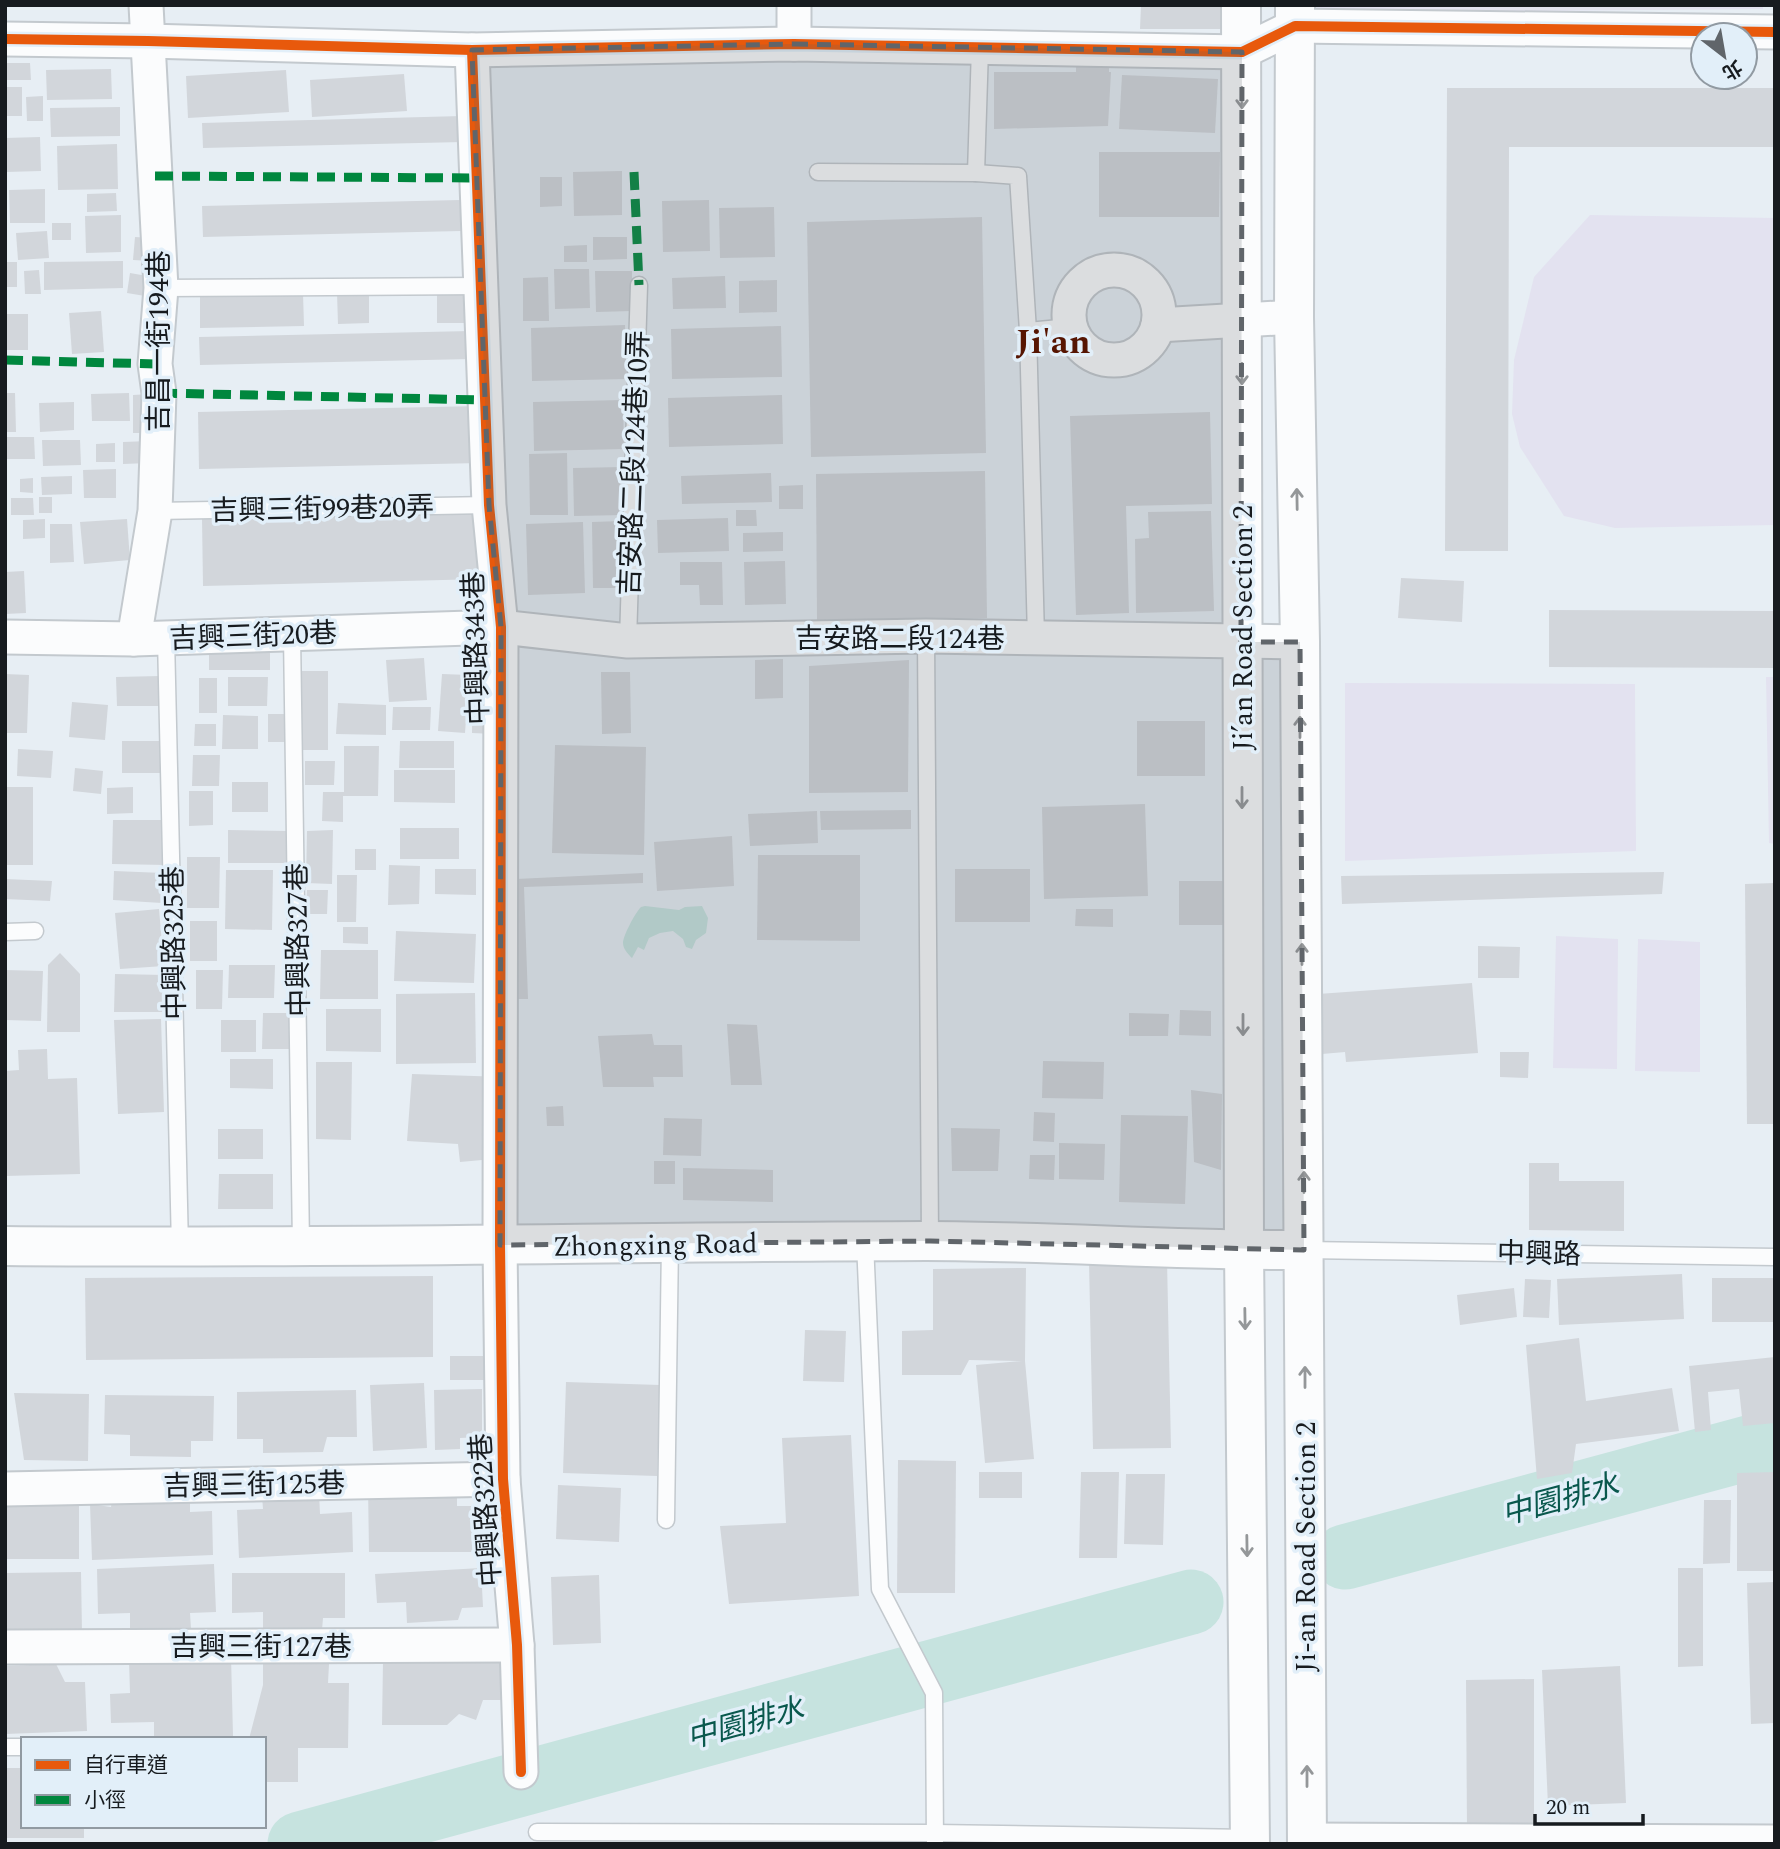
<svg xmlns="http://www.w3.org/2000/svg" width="1780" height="1849" font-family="Spectral,'Noto Sans TC',serif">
  <rect width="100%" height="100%" fill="#e7eef4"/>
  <g fill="#e3e2f0">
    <polygon points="1305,5 1763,5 1763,9 1305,13"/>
    <polygon points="1590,215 1775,218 1775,525 1615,528 1564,516 1520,447 1512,414 1514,360 1534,277"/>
    <polygon points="1766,677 1775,677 1775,844 1769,843"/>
    <polygon points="1345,683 1635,684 1636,851 1345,861"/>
    <polygon points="1556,936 1618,939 1617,1069 1553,1068"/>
    <polygon points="1638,939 1700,942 1700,1072 1635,1071"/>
  </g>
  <path fill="#c6e3df" d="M645,906L679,910L685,907L702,906L708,918L706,933L696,940L692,949L686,947L683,939L673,931L660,933L649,938L644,950L638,947L632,958C628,954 623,949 623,943C623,936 635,913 641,907Z"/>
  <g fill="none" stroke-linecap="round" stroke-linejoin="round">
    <g stroke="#c6e3df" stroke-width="65">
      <polyline points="1345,1557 1775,1441"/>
      <polyline points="300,1844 1191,1602"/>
    </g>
  </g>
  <g fill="#d2d6db">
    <polygon points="1141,5 1231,5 1230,29 1140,29"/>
    <polygon points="1109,59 1109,72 1111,72 1108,126 994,129 994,72 1076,72 1076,61"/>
    <polygon points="5,63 30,63 31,80 5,80"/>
    <polygon points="111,69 112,99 47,100 46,70"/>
    <polygon points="286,70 289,112 188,118 186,76"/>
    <polygon points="404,74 407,111 312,117 310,80"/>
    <polygon points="1122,75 1218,79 1215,133 1119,129"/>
    <rect x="5" y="87" width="17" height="29"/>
    <polygon points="1447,88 1775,88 1775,147 1509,147 1508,551 1445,551"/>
    <polygon points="43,96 43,121 27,121 26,97"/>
    <polygon points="120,107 120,136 51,137 50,108"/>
    <polygon points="462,116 463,142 203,148 202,123"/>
    <polygon points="40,137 41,171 6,172 5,138"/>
    <polygon points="117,144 118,189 58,190 57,146"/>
    <polygon points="1099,152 1220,152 1219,217 1099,217"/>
    <polygon points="622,171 622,215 574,216 573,172"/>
    <polygon points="540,177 562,177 562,206 540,207"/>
    <polygon points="45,189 45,223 10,223 9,190"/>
    <polygon points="116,193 117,211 87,212 87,194"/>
    <polygon points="460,200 461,231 203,237 202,206"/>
    <polygon points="709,200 710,251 663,252 662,201"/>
    <polygon points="774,207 775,257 720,258 719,208"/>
    <polygon points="121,215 121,252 86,253 85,216"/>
    <polygon points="982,217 986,453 811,457 807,222"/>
    <rect x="52" y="223" width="19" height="17"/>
    <polygon points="47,231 49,258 18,260 16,233"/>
    <polygon points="135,237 153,238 151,261 133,260"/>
    <polygon points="593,237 627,237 627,259 593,260"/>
    <polygon points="587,245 587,262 564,262 564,246"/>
    <polygon points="123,261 123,288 44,290 44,262"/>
    <rect x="5" y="262" width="12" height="25"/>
    <polygon points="554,269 589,269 590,308 555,309"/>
    <polygon points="39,270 41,294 25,294 24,271"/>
    <polygon points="595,271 632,271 632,311 596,312"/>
    <polygon points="130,273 147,276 145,296 127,293"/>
    <polygon points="725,276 726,308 673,309 672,278"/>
    <polygon points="548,277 549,321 523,321 523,278"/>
    <polygon points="777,280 777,312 739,313 739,281"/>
    <polygon points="369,292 369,323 338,324 337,293"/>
    <polygon points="473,292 474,323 437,323 437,293"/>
    <polygon points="303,293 304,326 200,328 200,296"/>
    <polygon points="101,311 104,352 72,354 69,313"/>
    <rect x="5" y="314" width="23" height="36"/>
    <polygon points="625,325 627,379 532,381 531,328"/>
    <polygon points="781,326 782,377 672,379 671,329"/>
    <polygon points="471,331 471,359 200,365 199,337"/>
    <polygon points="5,393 15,393 16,432 5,432"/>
    <polygon points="129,393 130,421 92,421 91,394"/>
    <polygon points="150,394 151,433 133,433 133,395"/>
    <polygon points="782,395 783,444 669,447 668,398"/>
    <polygon points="623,400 624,449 534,451 533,402"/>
    <polygon points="74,402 74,430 40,432 39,403"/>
    <polygon points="480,406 481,463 199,469 198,412"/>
    <polygon points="1210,412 1212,504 1126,506 1129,613 1076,615 1070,416"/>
    <polygon points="5,437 34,437 35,459 5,459"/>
    <polygon points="42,440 80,440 81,465 43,466"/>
    <polygon points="149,441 149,463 123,464 123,442"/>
    <polygon points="115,443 115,462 96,462 96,444"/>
    <polygon points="567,453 568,515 530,515 529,454"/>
    <polygon points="623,467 624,515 574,516 573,468"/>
    <polygon points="116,469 116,498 84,498 83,470"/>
    <polygon points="985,471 987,618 817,620 816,474"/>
    <polygon points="771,473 772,502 682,504 681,476"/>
    <polygon points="72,476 72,494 42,495 41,477"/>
    <polygon points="33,478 33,493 20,492 20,479"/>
    <polygon points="803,485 803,509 779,509 779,486"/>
    <rect x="39" y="497" width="13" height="16"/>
    <polygon points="11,498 33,498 34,515 11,515"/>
    <polygon points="736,510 756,510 757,526 736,526"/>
    <polygon points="482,511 483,579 203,586 202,518"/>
    <polygon points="1211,511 1214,611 1136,613 1135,539 1149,538 1148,512"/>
    <polygon points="728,518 729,551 658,553 657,520"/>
    <polygon points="45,519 45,538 23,539 23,520"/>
    <polygon points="127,519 130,560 84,564 80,522"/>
    <polygon points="622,521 623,588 593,588 592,522"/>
    <polygon points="583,522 585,593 528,595 526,524"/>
    <polygon points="50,524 72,524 74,562 50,563"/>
    <polygon points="783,532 783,551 743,552 743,533"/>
    <polygon points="785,561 786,604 745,605 744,562"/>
    <polygon points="680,562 722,562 723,605 700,605 699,585 680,585"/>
    <polygon points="24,571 26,613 5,614 5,572"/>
    <polygon points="1401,578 1464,581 1462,622 1398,618"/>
    <polygon points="1549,610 1775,611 1775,668 1549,667"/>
    <rect x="209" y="644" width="61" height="26"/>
    <polygon points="424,658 427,700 389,702 386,660"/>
    <polygon points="783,659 783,698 755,699 755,660"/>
    <polygon points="909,660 908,792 809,793 809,666"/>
    <rect x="295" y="671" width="33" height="79"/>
    <polygon points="601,672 630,672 631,733 602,734"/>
    <polygon points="5,674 29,675 27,733 5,733"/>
    <polygon points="442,674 469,675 465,733 438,731"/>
    <polygon points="160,676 160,706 117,706 116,677"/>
    <polygon points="228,677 268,677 267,706 228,706"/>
    <rect x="199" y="678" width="18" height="35"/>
    <polygon points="472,679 495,679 494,734 472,733"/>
    <polygon points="72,702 108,705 105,740 69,737"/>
    <polygon points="338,703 386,705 386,735 336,734"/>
    <polygon points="393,707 431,707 430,730 392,730"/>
    <rect x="268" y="714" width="20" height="28"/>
    <polygon points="223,715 258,716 258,749 222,749"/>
    <rect x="1137" y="721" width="68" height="55"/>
    <polygon points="195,724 216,724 216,746 194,746"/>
    <rect x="122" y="741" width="40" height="32"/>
    <polygon points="400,741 454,741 454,768 399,768"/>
    <polygon points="555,745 646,747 644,855 552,853"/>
    <polygon points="344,746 379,746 378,796 343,796 343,822 322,821 323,792 344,792"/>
    <polygon points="18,749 53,751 51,778 17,776"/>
    <polygon points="193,755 220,755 219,786 192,786"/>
    <polygon points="305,761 335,761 334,785 305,785"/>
    <polygon points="75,768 103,771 101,794 73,791"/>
    <polygon points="394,770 455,770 455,803 394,802"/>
    <rect x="232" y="782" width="36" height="30"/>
    <rect x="5" y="787" width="28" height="78"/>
    <polygon points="133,787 133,813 107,814 107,788"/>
    <polygon points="189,791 213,791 213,825 189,826"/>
    <polygon points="1145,804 1148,896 1044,899 1042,807"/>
    <polygon points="911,810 911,829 821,830 820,811"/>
    <polygon points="817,811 818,843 750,846 748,814"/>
    <polygon points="113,820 167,820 166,865 112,864"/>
    <rect x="400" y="828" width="59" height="31"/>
    <polygon points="228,830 289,831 288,863 228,863"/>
    <polygon points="333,830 332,884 306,883 307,831"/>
    <polygon points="732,836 734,886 657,891 654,842"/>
    <rect x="355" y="849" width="21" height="21"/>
    <polygon points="758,855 860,855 860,941 757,940"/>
    <polygon points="187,857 220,857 219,908 187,908"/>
    <polygon points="389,865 420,866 419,904 388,905"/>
    <polygon points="435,869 476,869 476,895 435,894"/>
    <rect x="955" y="869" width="75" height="53"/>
    <polygon points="226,870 273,870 272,930 225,929"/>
    <polygon points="114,871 163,873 162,903 113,900"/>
    <polygon points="1664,872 1662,894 1342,904 1341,876"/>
    <polygon points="643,873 643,883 524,887 528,999 517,999 516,879"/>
    <polygon points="337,875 357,875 356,922 337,922"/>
    <polygon points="5,879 52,881 50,901 5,899"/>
    <rect x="1179" y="881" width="45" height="44"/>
    <polygon points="1775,883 1775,1124 1747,1124 1745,884"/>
    <polygon points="307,890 328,890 327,914 306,914"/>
    <polygon points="159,909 164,966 120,969 115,913"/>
    <polygon points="1076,909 1113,909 1113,927 1075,926"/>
    <rect x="190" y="921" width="27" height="40"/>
    <polygon points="343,927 368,927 368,944 343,943"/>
    <polygon points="396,931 476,934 474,983 394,981"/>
    <polygon points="1478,946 1520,947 1519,978 1478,978"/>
    <polygon points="321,950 378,950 378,999 320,999"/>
    <polygon points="60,953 80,974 80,1032 47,1032 48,965"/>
    <polygon points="229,965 275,965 274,998 228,998"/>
    <polygon points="5,970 43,971 41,1021 5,1020"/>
    <polygon points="196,970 223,970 222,1009 196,1009"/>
    <polygon points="115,974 165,975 164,1012 114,1012"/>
    <polygon points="1472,983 1478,1053 1346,1062 1345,1052 1322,1054 1318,994"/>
    <polygon points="475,993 476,1063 396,1064 396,994"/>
    <polygon points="326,1009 381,1009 381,1052 326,1051"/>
    <polygon points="1180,1010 1211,1011 1211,1036 1179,1035"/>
    <polygon points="263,1013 294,1013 294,1049 262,1049"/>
    <polygon points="1129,1013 1169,1014 1168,1036 1129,1036"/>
    <polygon points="161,1019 164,1112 118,1114 114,1020"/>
    <rect x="221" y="1020" width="35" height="32"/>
    <polygon points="727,1024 757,1025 762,1085 731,1085"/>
    <polygon points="652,1034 654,1045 682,1045 683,1077 653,1077 654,1087 603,1087 598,1036"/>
    <polygon points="47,1049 48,1079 77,1078 80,1174 5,1176 5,1071 19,1070 18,1050"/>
    <polygon points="1500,1052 1529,1052 1528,1078 1500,1077"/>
    <polygon points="230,1059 273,1059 273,1089 230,1088"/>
    <polygon points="1043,1061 1104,1062 1103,1099 1042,1098"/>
    <polygon points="316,1062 352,1062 351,1140 316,1139"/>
    <polygon points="412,1074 505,1077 505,1142 482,1160 460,1162 458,1144 407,1141"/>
    <polygon points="1191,1090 1222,1094 1221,1170 1194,1162"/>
    <polygon points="563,1106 564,1126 547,1126 546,1107"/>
    <polygon points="1034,1112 1055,1113 1054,1142 1033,1141"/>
    <polygon points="1121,1115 1188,1116 1185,1204 1119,1202"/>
    <polygon points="664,1118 702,1119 701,1156 663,1155"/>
    <polygon points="951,1128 1000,1129 998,1171 952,1171"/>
    <rect x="218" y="1129" width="45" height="30"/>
    <polygon points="1059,1143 1105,1144 1104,1180 1059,1179"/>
    <polygon points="1030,1155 1055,1155 1054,1180 1029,1179"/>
    <rect x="654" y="1161" width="21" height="23"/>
    <polygon points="1529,1163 1559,1163 1559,1181 1624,1181 1624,1231 1529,1230"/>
    <polygon points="683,1168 773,1170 773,1202 683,1200"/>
    <polygon points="219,1174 273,1174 273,1209 218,1209"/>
    <polygon points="1167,1260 1171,1448 1093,1449 1089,1262"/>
    <polygon points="1026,1268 1025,1361 1034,1459 985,1463 976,1365 1022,1361 969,1360 961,1375 902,1375 902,1331 933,1330 933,1269"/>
    <polygon points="1682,1274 1684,1319 1559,1325 1557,1279"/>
    <polygon points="433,1276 433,1357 86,1360 85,1278"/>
    <rect x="1712" y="1278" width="63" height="44"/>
    <polygon points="1525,1279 1551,1280 1549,1318 1523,1317"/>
    <polygon points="1514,1288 1517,1317 1460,1325 1457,1295"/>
    <polygon points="805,1330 846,1331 844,1382 803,1381"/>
    <polygon points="1579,1338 1586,1401 1672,1388 1679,1431 1576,1444 1572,1473 1537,1479 1526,1345"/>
    <polygon points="450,1356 486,1356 487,1380 450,1380"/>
    <polygon points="1775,1357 1775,1423 1743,1426 1739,1389 1708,1392 1711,1430 1695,1432 1689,1366"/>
    <polygon points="566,1382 660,1385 657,1476 563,1473"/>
    <polygon points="424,1383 427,1448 373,1451 370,1385"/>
    <polygon points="482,1389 482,1437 460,1438 460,1449 435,1450 434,1390"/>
    <polygon points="356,1390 357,1437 327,1437 323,1452 263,1453 263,1439 237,1439 237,1392"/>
    <polygon points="14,1393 89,1394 88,1461 24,1460"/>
    <polygon points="105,1395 214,1396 213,1441 191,1441 191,1457 130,1456 130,1435 104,1434"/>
    <polygon points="851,1435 859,1596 729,1604 720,1526 786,1523 782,1438"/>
    <polygon points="898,1460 956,1461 955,1593 897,1593"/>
    <rect x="979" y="1472" width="43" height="26"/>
    <polygon points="1081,1472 1119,1472 1117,1558 1079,1558"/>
    <polygon points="1775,1472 1775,1571 1737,1571 1737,1473"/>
    <polygon points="1126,1474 1165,1474 1163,1545 1124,1544"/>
    <polygon points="558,1485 621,1488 619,1542 556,1539"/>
    <polygon points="368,1486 457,1486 457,1506 482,1506 482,1552 369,1552"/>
    <polygon points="319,1493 320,1514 352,1512 353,1552 239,1558 237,1510 263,1509 262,1496"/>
    <polygon points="113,1494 190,1494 190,1512 212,1511 213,1555 92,1560 90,1504 111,1507"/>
    <polygon points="5,1498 57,1498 61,1506 79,1506 79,1559 5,1559"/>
    <polygon points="1704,1500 1731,1500 1730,1563 1703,1564"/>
    <polygon points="214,1564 216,1612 190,1613 191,1629 130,1632 130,1613 98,1614 97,1569"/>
    <polygon points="481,1568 483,1607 462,1608 458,1620 407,1623 406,1602 377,1603 375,1574"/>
    <polygon points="1678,1568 1703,1568 1703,1666 1678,1667"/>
    <polygon points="81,1572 82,1633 5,1634 5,1573"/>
    <polygon points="232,1573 345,1573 345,1618 323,1618 322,1630 263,1630 263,1612 232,1613"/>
    <polygon points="599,1575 601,1643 553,1645 551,1577"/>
    <polygon points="1775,1582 1775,1723 1751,1724 1747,1583"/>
    <polygon points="231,1656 233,1736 154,1739 154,1722 111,1723 110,1694 130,1693 129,1660"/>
    <polygon points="383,1662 509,1663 509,1700 483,1700 476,1720 459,1714 447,1725 382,1725"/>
    <polygon points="263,1663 329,1664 328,1683 349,1683 348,1748 298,1748 298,1782 264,1782 264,1739 249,1739 263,1685"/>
    <polygon points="56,1664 65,1682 85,1682 87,1731 5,1734 5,1666"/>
    <polygon points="1620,1666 1626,1803 1548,1806 1542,1670"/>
    <polygon points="1534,1679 1534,1831 1467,1831 1466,1680"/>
    <polygon points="5,1768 23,1768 23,1826 84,1826 84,1838 5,1838"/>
  </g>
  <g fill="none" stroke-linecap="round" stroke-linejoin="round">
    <g stroke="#c3c9ce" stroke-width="19">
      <g id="lane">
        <polyline points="818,172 976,173 1018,176 1028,331"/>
        <polyline points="976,173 980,48"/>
        <polyline points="161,288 481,286"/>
        <polyline points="155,511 489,505"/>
        <polyline points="292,635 301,1245"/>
        <polyline points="926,636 930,1241"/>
        <polyline points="166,638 180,1248"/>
        <polyline points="1036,638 1028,331 1070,327"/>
        <polyline points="628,641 639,285"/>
        <polyline points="5,932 35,931"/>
        <polyline points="865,1242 880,1589 934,1693 935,1844"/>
        <polyline points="1304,1250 1775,1257"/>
        <polyline points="666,1520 670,1243"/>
        <polyline points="5,1747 23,1747"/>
        <polyline points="537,1832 935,1833 1250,1838"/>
      </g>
    </g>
    <g stroke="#c3c9ce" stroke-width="37">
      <g id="street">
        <polyline points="5,39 148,41 472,50 794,44 1242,52 1295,26 1775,32"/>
        <polyline points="794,44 794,5"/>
        <polyline points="472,50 489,505 501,627 500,1245 503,1479 517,1645 521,1772"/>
        <circle cx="1114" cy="315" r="45"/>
        <polyline points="1158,325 1294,317"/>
        <polyline points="5,637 134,639 501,627 628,641 926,636 1300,642"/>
        <polyline points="134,639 155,511 159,393 155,364 161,288 146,5"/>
        <polyline points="5,1489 503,1479"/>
        <polyline points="5,1647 517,1645"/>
        <polyline points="1307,1840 1775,1842"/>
      </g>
    </g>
    <g stroke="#c3c9ce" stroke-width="42">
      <path id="secondary" d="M5,1246C312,1249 619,1242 926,1241C1052,1241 1178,1251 1304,1250"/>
    </g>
    <g stroke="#c3c9ce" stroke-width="42">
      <g id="primary">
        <polyline points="1241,5 1244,1250 1250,1844"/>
        <polyline points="1295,5 1294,317 1300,642 1307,1844"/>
      </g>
    </g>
    <use href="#lane" stroke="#fbfcfd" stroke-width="16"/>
    <use href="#street" stroke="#fbfcfd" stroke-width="33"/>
    <use href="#secondary" stroke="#fbfcfd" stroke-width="38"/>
    <use href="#primary" stroke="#fbfcfd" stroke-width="38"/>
    <g stroke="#00873e" stroke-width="9" stroke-dasharray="18 9" stroke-linecap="butt">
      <polyline points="634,172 639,285"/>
      <polyline points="155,176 476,178"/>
      <polyline points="5,360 155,364"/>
      <polyline points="159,393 485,400"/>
    </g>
    <g stroke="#e2eff9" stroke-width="15">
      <g id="cycleway">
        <polyline points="5,39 148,41 472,50 794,44 1242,52 1295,26 1775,32"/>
        <polyline points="472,50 489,505 501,627 500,1245 503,1479 517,1645 521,1772"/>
      </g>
    </g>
    <use href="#cycleway" stroke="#e8590c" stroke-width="10"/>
  </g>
  <defs><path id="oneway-shaft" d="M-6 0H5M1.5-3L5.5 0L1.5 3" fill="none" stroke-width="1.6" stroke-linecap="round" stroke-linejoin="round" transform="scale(1.75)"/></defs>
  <g stroke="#949799">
    <use href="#oneway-shaft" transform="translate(1242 98) rotate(90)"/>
    <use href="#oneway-shaft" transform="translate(1242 374) rotate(90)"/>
    <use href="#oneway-shaft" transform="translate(1297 499) rotate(-91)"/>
    <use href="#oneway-shaft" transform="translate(1300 727) rotate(-90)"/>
    <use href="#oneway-shaft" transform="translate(1242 798) rotate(90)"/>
    <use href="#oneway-shaft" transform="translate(1302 954) rotate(-90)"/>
    <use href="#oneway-shaft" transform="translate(1243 1025) rotate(90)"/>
    <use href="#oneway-shaft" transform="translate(1304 1182) rotate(-90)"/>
    <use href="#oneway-shaft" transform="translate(1245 1319) rotate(89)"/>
    <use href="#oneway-shaft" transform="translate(1305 1377) rotate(-90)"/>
    <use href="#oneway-shaft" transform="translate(1247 1546) rotate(89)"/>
    <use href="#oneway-shaft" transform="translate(1307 1776) rotate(-90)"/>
  </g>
  <path fill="#60656a" fill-opacity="0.2" stroke="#60656a" stroke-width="5" stroke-dasharray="14 9" stroke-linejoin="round" d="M794,44L1242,52L1241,642H1300L1304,1250L930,1241L500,1245L501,627L489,505L472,50Z"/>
  <g text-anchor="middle" stroke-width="7" stroke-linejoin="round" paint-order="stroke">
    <g font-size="28" fill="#171b1f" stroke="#e2eff9">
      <text transform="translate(158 341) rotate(-90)" y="10">吉昌一街194巷</text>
      <text transform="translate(633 463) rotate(-88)" y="10">吉安路二段124巷10弄</text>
      <text transform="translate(322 508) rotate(-1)" y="10">吉興三街99巷20弄</text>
      <text transform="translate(1242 628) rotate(-90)" y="10">Ji’an Road Section 2</text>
      <text transform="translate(253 635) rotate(-2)" y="10">吉興三街20巷</text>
      <text x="900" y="648">吉安路二段124巷</text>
      <text transform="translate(475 648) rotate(-92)" y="10">中興路343巷</text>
      <text transform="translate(297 940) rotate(-91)" y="10">中興路327巷</text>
      <text transform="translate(173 943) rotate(-91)" y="10">中興路325巷</text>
      <text transform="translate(655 1244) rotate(-1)" y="10">Zhongxing Road</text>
      <text transform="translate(1539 1253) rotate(1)" y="10">中興路</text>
      <text transform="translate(254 1484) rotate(-1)" y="10">吉興三街125巷</text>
      <text transform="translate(485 1510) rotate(-94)" y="10">中興路322巷</text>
      <text transform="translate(1305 1547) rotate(-90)" y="10">Ji-an Road Section 2</text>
      <text x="261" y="1656">吉興三街127巷</text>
    </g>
    <g font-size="30" font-style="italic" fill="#09584d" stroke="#e2eff9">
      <text transform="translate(1560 1499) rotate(-15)" y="10">中園排水</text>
      <text transform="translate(745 1723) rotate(-15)" y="10">中園排水</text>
    </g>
    <g font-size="35" font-weight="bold" fill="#561502" stroke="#e2eff9">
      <text x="1053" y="353">Ji'an</text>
    </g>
  </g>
  <rect width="1780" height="1849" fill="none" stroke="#171b1f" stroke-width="14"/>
  <rect x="21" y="1737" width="245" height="91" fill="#e2eff9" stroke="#919aa2" stroke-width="2"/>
  <rect x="35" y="1760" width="35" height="10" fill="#e8590c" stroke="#919aa2" stroke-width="2"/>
  <text x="84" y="1772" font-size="21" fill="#171b1f">自行車道</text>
  <rect x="35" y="1795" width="35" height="10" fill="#00873e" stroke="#919aa2" stroke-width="2"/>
  <text x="84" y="1807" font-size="21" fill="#171b1f">小徑</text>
  <g transform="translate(1724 56) rotate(149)"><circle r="33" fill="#e2eff9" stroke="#919aa2" stroke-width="2"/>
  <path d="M0-5L12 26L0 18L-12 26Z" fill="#60656a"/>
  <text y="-10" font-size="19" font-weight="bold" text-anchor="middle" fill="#171b1f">北</text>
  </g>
  <path d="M1535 1814v10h108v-10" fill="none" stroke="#171b1f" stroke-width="3.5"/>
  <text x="1546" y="1814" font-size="21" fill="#171b1f" stroke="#e2eff9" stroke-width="5" paint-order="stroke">20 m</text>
</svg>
